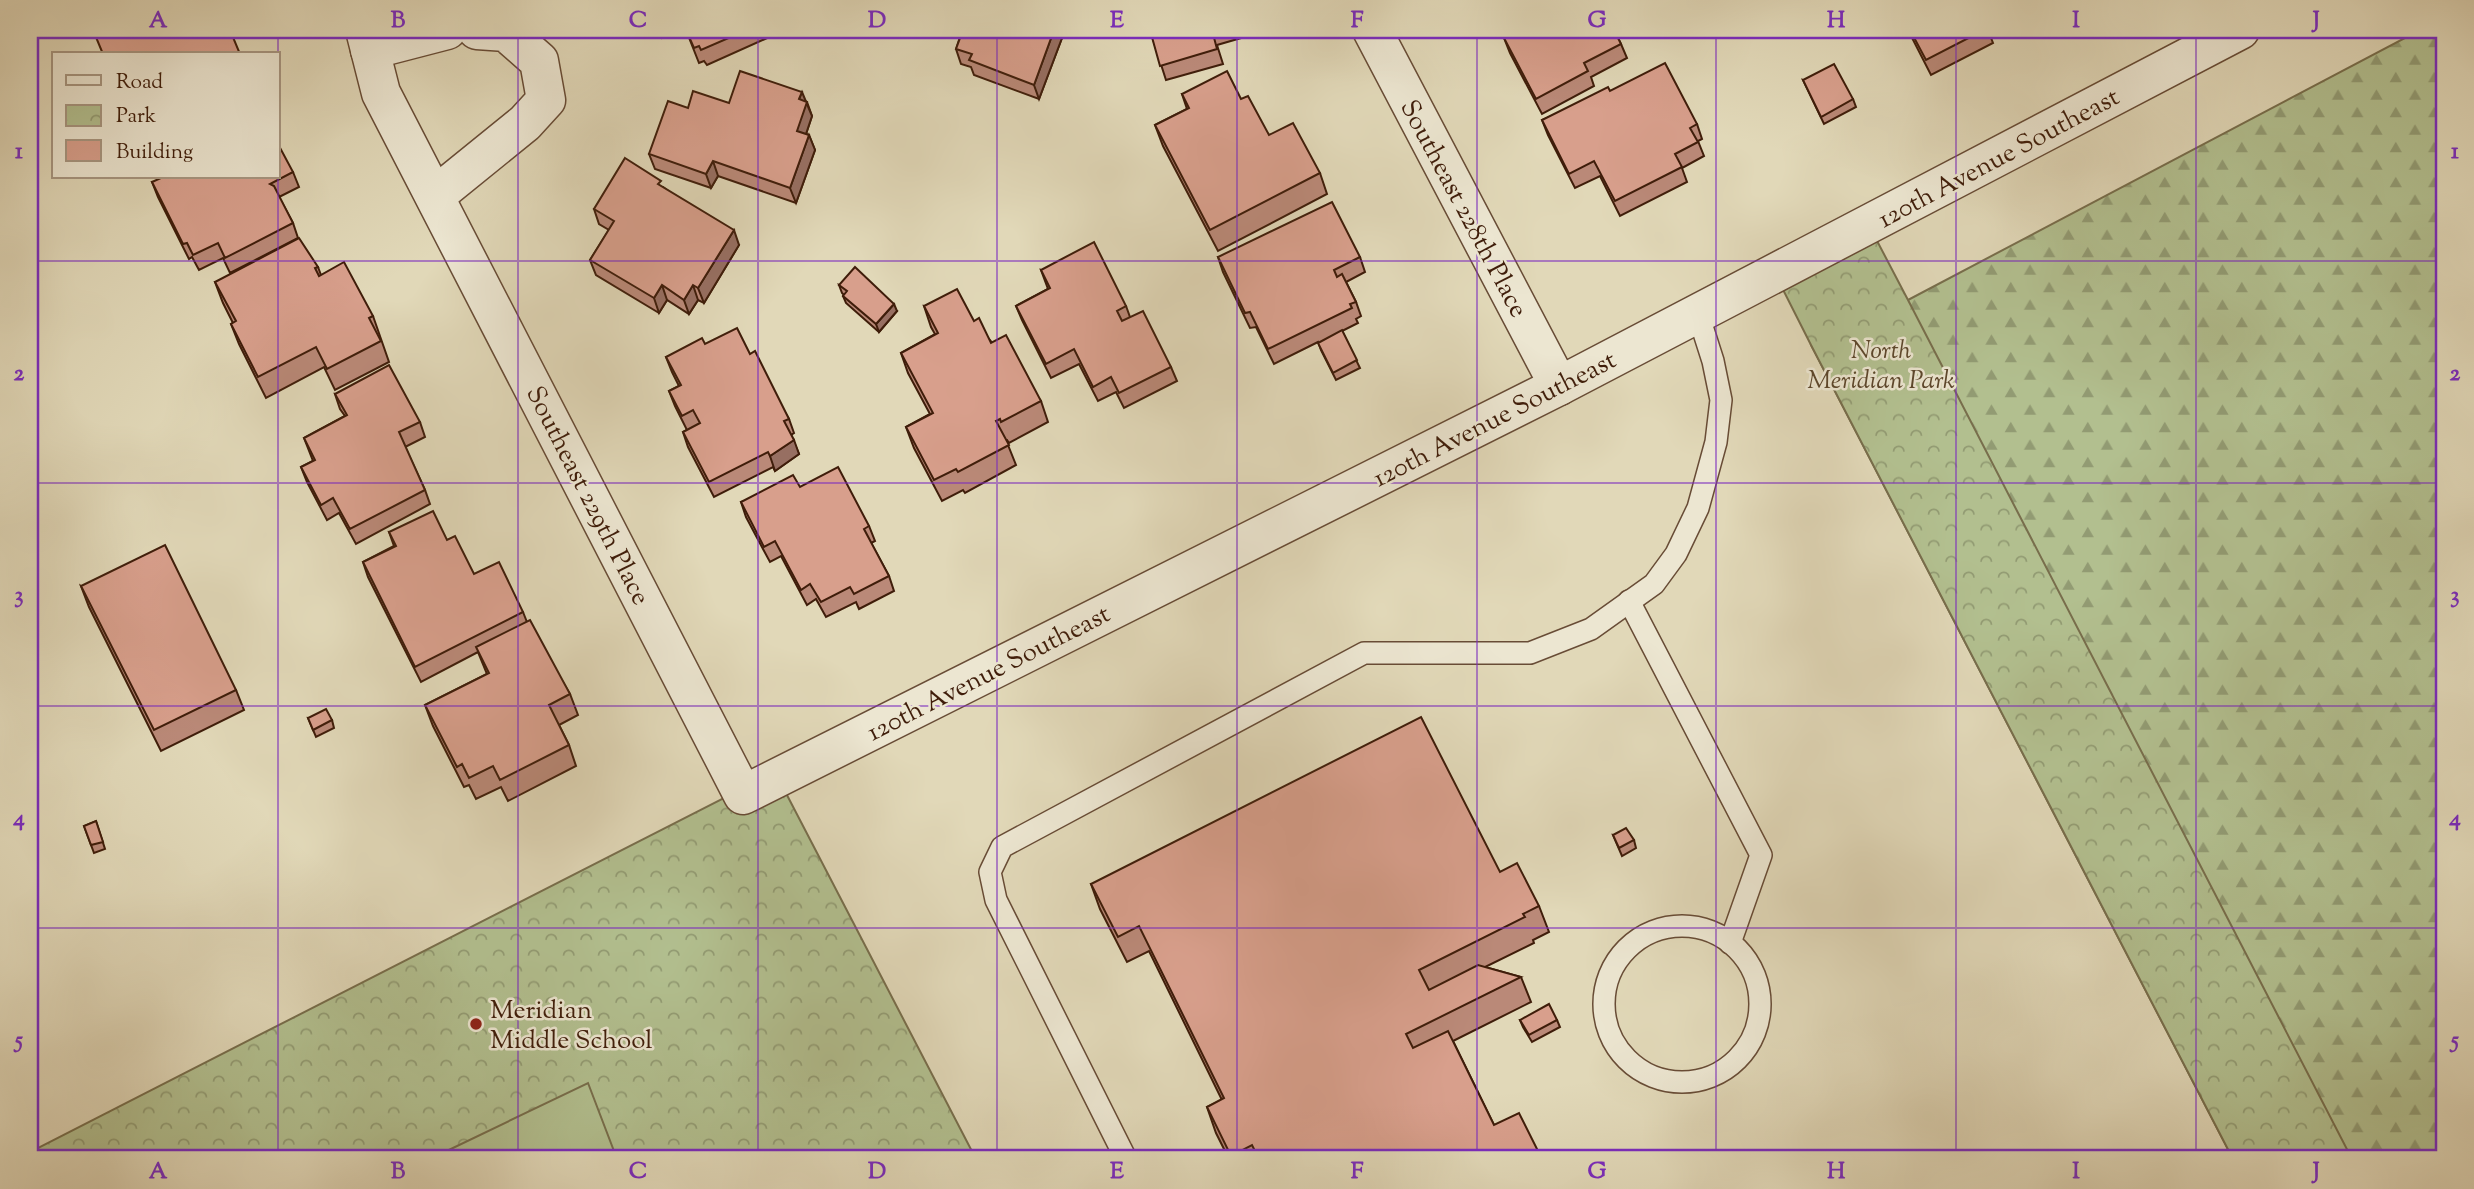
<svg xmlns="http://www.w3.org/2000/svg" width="2474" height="1189" font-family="'Sorts Mill Goudy',serif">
  <defs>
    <pattern id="forest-firs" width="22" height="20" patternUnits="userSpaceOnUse" patternTransform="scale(1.75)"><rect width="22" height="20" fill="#b2bf8f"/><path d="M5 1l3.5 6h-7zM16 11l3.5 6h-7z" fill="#929b73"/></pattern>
    <pattern id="park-crowns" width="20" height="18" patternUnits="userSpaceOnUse" patternTransform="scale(1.75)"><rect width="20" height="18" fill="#b2bf8f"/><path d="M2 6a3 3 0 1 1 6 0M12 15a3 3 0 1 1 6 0" fill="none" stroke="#929b73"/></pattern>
  </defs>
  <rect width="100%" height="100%" fill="#e1d8b8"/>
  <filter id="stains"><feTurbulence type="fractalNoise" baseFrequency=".00286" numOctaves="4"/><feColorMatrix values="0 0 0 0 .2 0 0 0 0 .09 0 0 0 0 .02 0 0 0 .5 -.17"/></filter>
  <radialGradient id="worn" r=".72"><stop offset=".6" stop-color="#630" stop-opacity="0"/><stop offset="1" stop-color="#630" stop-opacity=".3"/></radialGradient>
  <polygon fill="url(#forest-firs)" stroke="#786e4c" stroke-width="2" points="2420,30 2444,30 2444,1159 2233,1159 1811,345 1908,300"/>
  <g fill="url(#park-crowns)" stroke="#786e4c" stroke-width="2">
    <polygon points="1864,216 1908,300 2352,1159 2233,1159 1811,345 1770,264"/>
    <polygon points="775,772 976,1159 30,1159 30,1152"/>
  </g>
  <polygon fill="#b2bf8f" stroke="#786e4c" stroke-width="2" points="588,1083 617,1159 430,1159"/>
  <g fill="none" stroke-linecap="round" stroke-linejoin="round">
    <g stroke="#684c36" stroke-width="24">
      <g id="lane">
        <polyline points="1629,601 1761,855 1730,943"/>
        <circle cx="1682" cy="1004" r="78"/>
        <polyline points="1126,1159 996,900 990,872 1002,847 1364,653 1530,653 1591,629 1654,584 1676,554 1698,508 1716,442 1721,400 1713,361 1698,314"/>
      </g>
    </g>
    <g stroke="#684c36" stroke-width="41">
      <g id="street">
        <polyline points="365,30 381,93 743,795 1559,386 2240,30"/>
        <polyline points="1372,30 1559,386"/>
        <polyline points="370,50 447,30"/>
        <polyline points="435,196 525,123 546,100 539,61 506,32 477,30"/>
      </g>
    </g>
    <use href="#lane" stroke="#ece6d1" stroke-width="21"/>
    <use href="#street" stroke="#ece6d1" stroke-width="38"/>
  </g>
  <g fill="#ba8978" stroke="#3f1d0a" stroke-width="2">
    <polygon points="658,30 684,30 662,38"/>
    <polygon points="686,30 785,30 707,65 704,61 699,63"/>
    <polygon points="956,30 1071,30 1070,32 1065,30 1039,99 974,75 971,67 961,64 956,49 961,34 957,32"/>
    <polygon points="1150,30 1254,30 1255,34 1217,45 1223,64 1166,80"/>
    <polygon points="1517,30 1614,30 1621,44 1627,58 1591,77 1594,86 1542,114 1510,53 1504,38 1517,31"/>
    <polygon points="1875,30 1892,30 1879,37"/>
    <polygon points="1908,30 1988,30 1993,43 1931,75"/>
    <polygon points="1803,80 1853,99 1856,107 1824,124"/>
    <polygon points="1610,91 1697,124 1702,139 1698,141 1704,156 1682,168 1687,182 1620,216 1600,176 1575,188 1548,135 1542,120"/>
    <polygon points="1182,94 1241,99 1269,135 1320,173 1327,194 1218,251 1163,146 1155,125 1187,109"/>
    <polygon points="805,101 807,102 812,116 806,134 809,135 815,150 796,203 718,176 711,188 655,169 649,154 729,103"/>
    <polygon points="293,172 299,187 279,197 293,223 298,238 230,273 223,258 199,270 192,257 189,259 158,197 152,182"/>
    <polygon points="663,187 739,245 704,303 698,300 689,314 667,300 659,313 596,275 590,260 609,230 599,224 594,209"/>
    <polygon points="1218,257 1360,257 1365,272 1346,282 1356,302 1361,316 1356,319 1358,323 1342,331 1360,368 1336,380 1321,350 1318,342 1274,364 1256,327 1250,328 1223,272"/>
    <polygon points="318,267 321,275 373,316 389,362 335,390 324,367 266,398 239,344 231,324 233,323 223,303 215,282"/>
    <polygon points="1041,270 1126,306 1130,317 1171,367 1177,381 1124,408 1116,392 1098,401 1079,364 1051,378 1022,320 1016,306 1048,289"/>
    <polygon points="839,285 897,311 879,332 846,303 843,296 844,295 842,293"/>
    <polygon points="924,306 974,321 1041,401 1048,422 1009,443 1007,440 1006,440 1016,465 965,493 963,490 942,501 914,448 906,427 930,414 908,373 901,353 935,334 931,327"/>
    <polygon points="705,344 750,354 789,419 794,433 791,435 799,454 775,471 773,467 714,497 688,447 683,432 687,430 675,406 669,391 679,386 672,372 666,357"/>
    <polygon points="335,394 420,422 425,437 405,447 425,490 430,504 356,544 339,513 327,520 307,482 301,467 313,461 304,438 345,416 340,409"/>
    <polygon points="800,487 869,526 875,541 871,543 889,576 894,591 859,609 856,602 826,617 816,599 807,605 781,556 770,562 746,517 741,502"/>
    <polygon points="389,532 447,540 474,574 523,612 527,622 570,694 578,715 559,725 569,745 576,766 508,801 501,787 476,799 469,785 464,787 433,726 425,705 487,674 478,652 421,682 368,577 363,562 394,546"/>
    <polygon points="81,586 236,690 244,710 161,751 89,607"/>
    <polygon points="308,718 332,720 334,728 316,737"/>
    <polygon points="96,821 105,849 94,853 84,826"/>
    <polygon points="1613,835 1634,840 1636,848 1622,856"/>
    <polygon points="1500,872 1539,906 1549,932 1533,940 1534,943 1485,967 1521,977 1531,1002 1453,1041 1494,1125 1542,1159 1229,1159 1216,1133 1207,1107 1222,1100 1149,951 1127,962 1100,909 1091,884"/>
    <polygon points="1520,1020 1557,1020 1560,1027 1532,1042 1523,1027"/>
  </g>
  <g fill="#976f62" stroke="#3f1d0a" stroke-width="2">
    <polygon points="1054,30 1065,30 1039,99 1034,85"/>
    <polygon points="802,92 812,116 802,146 797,131 799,99"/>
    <polygon points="809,135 815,150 796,203 790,188"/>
    <polygon points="713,161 718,176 711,188 706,174"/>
    <polygon points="734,230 739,245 704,303 698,288"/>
    <polygon points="662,285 667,300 659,313 654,298"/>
    <polygon points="693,285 698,300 689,314 684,300"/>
    <polygon points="894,304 897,311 879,332 876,324"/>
    <polygon points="794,440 799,454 775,471 770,456"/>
  </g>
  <g fill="#d89f8c" stroke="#3f1d0a" stroke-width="2">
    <polygon points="93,30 230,30 240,54 101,54 103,54"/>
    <polygon points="686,30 747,30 701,50 699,46 694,48"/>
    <polygon points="963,30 1054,30 1034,85 969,60 972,54 956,49"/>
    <polygon points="1150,30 1212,30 1217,49 1160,66"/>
    <polygon points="1518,30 1614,30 1621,44 1584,63 1588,71 1536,99 1504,38"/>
    <polygon points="1910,30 1984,30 1926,60"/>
    <polygon points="1665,63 1697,124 1690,128 1698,142 1675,154 1682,167 1615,201 1594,161 1569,174 1542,120 1608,87 1610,91"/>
    <polygon points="1834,64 1853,99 1821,117 1803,80"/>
    <polygon points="740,71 802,92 799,99 807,102 797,131 809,135 790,188 713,161 706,174 649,154 668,101 688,108 693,91 729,103"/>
    <polygon points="1227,71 1241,99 1248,96 1269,135 1293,123 1320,173 1210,230 1155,125 1189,108 1182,94"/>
    <polygon points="278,144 293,172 270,184 274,186 293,223 225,258 218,243 193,255 187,243 183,244 152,182 163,177 278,177"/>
    <polygon points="625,158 661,181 658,184 734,230 698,288 693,285 684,300 662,285 654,298 590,260 614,221 594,209"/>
    <polygon points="1332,202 1360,257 1334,270 1337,277 1342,274 1356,302 1350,304 1352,308 1268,349 1250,312 1245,313 1218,257"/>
    <polygon points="299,238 318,267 315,268 319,276 344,262 373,316 369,318 381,341 327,369 316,347 258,377 231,324 236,321 215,282"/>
    <polygon points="1094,242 1126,306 1117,311 1122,321 1143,311 1171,367 1119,393 1111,377 1093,387 1074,349 1046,364 1016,306 1050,288 1041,270"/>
    <polygon points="855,267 894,304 876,324 843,296 847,291 839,285"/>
    <polygon points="957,289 974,321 979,318 991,343 1006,335 1041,401 1001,422 1000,419 996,421 1009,445 958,472 956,469 934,480 906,427 933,413 901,353 938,333 924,306"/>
    <polygon points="737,328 750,354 755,351 789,419 784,421 794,440 770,456 768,452 709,482 683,432 700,423 693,410 682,416 669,391 681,385 666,357 702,338 705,344"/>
    <polygon points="1342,330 1357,360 1333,373 1318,343"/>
    <polygon points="389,365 420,422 399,432 425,490 350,529 333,498 321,505 301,467 315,460 304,438 347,415 335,394"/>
    <polygon points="838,467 869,526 864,529 889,576 854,594 850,587 821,602 810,584 801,590 775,541 764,547 741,502 793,475 800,487"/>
    <polygon points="433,511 447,540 455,536 474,574 499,562 523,612 415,667 363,562 396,546 389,532"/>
    <polygon points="165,545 236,690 154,730 81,586"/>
    <polygon points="530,620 570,694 549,705 569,745 500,780 493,766 469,778 462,764 457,767 425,705 489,673 476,647"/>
    <polygon points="326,709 332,720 313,730 308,718"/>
    <polygon points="1421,717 1500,872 1517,863 1539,906 1523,914 1525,917 1419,970 1429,990 1478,965 1521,977 1406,1034 1413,1048 1448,1031 1494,1125 1519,1113 1542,1159 1259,1159 1252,1145 1231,1156 1207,1107 1224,1098 1139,926 1118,937 1091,884"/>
    <polygon points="96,821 103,842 91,845 84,826"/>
    <polygon points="1626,828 1634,840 1619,848 1613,835"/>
    <polygon points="1549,1004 1557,1020 1529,1035 1520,1020"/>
  </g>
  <path fill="none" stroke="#7b2cbf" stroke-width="2" stroke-opacity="0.55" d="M278,30V54M518,30V1159M758,30V1159M997,30V1159M1237,30V1159M1477,30V1159M1716,30V1159M1956,30V1159M2196,30V1159M278,177V1159M30,261H2444M30,483H2444M30,706H2444M30,928H2444"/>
  <circle fill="#8f2418" stroke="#ece6d1" stroke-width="2.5" cx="476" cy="1024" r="7"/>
  <g text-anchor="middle" stroke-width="5" stroke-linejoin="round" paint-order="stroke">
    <g font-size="26" fill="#3f1d0a" stroke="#ece6d1">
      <text transform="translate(1998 157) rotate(-28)" y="9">120th Avenue Southeast</text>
      <text transform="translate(1465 208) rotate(62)" y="9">Southeast 228th Place</text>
      <text transform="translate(1494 418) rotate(-27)" y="9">120th Avenue Southeast</text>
      <text transform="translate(589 495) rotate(63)" y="9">Southeast 229th Place</text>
      <text transform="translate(988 672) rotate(-27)" y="9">120th Avenue Southeast</text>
    </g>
    <g font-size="26" font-style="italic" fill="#5c462b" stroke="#ece6d1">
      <text x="1881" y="358">North<tspan x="1881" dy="30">Meridian Park</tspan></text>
    </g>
    <g font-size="26" fill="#3f1d0a" stroke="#ece6d1" text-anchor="start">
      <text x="490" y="1018">Meridian<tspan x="490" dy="30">Middle School</tspan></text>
    </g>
  </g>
  <rect width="2474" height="1189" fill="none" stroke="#e1d8b8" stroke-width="77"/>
  <rect x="52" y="52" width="228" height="126" fill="#ece6d1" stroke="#a79681" stroke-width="2"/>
  <rect x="66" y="75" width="35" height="10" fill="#ece6d1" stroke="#a79681" stroke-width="2"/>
  <text x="116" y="88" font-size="21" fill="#3f1d0a">Road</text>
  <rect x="66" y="105" width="35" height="21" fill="url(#park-crowns)" stroke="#a79681" stroke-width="2"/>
  <text x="116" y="122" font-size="21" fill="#3f1d0a">Park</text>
  <rect x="66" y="140" width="35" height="21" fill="#d89f8c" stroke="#a79681" stroke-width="2"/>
  <text x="116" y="158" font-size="21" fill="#3f1d0a">Building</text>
  <rect x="38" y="38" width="2398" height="1112" fill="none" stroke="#7b2cbf" stroke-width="2.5"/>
  <g font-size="23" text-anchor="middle" font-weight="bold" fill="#7b2cbf">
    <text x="158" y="27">A</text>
    <text x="398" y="27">B</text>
    <text x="638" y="27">C</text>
    <text x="877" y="27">D</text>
    <text x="1117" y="27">E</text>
    <text x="1357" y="27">F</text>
    <text x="1597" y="27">G</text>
    <text x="1836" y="27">H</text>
    <text x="2076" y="27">I</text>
    <text x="2316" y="27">J</text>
    <text x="19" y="158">1</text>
    <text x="2455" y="158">1</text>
    <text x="19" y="380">2</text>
    <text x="2455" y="380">2</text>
    <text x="19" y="602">3</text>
    <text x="2455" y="602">3</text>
    <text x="19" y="825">4</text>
    <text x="2455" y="825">4</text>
    <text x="19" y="1047">5</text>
    <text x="2455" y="1047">5</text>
    <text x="158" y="1178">A</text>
    <text x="398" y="1178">B</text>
    <text x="638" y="1178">C</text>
    <text x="877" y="1178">D</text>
    <text x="1117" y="1178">E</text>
    <text x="1357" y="1178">F</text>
    <text x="1597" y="1178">G</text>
    <text x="1836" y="1178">H</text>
    <text x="2076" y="1178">I</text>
    <text x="2316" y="1178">J</text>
  </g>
  <rect width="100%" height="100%" filter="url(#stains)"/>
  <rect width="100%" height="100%" fill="url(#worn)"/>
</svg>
